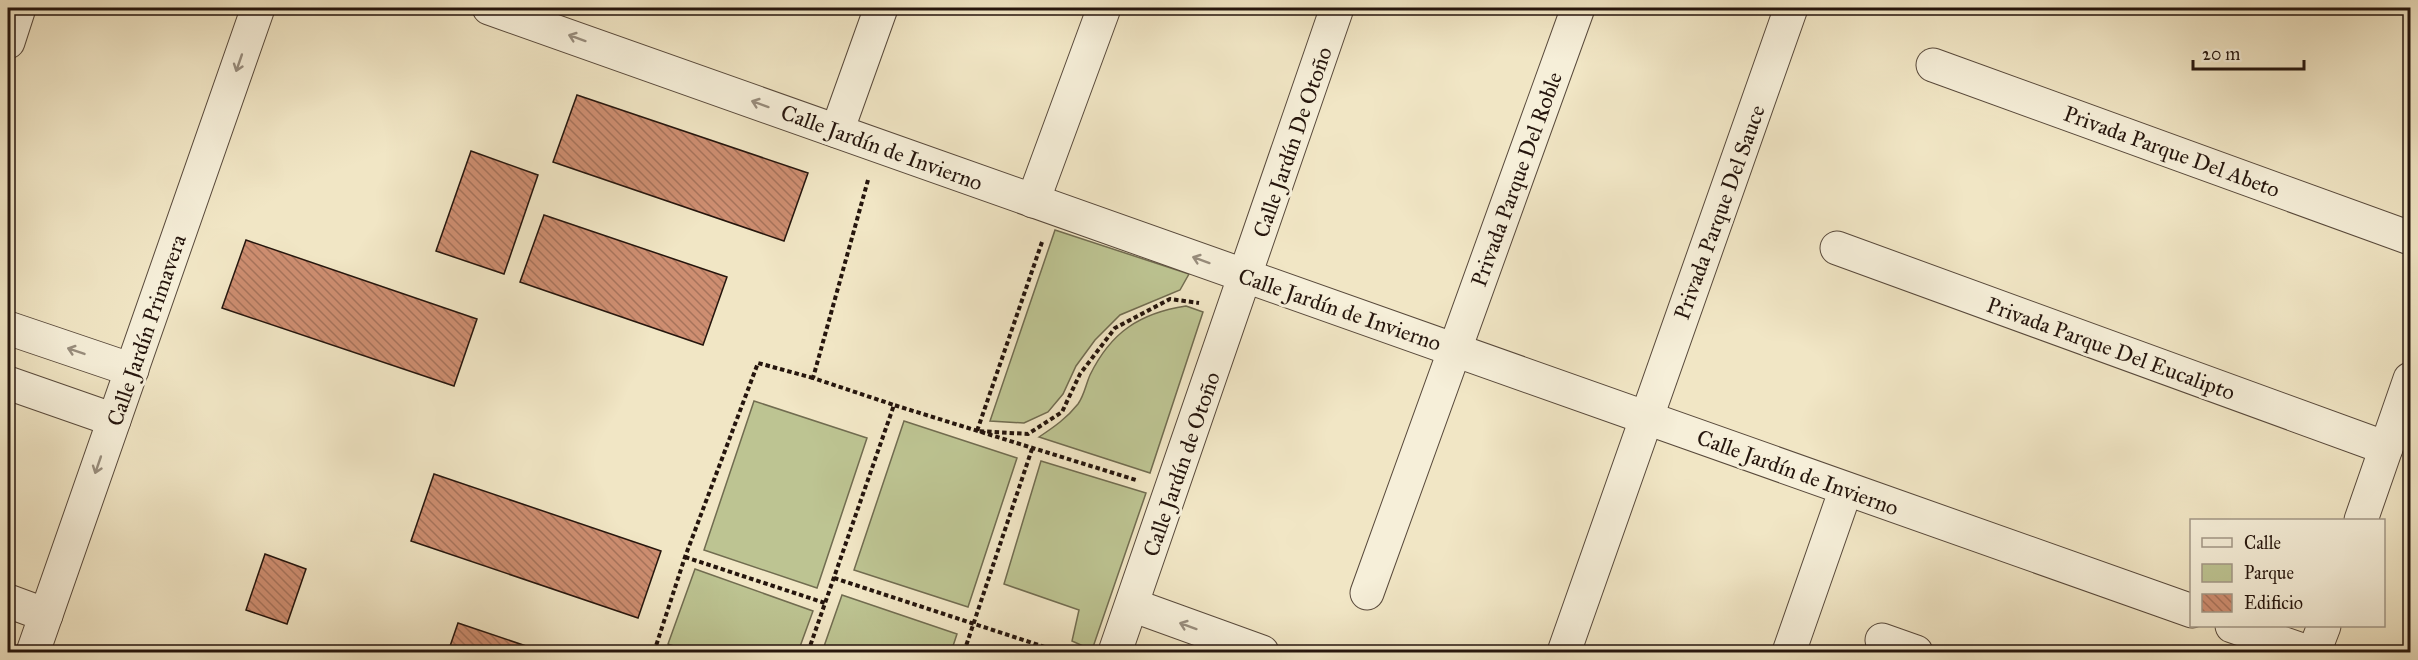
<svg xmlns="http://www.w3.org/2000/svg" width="2418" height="660" font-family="'IM FELL Great Primer',serif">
  <defs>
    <pattern id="building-back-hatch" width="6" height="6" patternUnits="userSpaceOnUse" patternTransform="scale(1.5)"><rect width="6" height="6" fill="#ce8e71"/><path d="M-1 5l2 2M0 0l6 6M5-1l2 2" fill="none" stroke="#a7735b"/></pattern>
  </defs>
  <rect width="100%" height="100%" fill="#f1e6c5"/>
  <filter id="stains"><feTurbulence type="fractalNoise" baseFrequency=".00333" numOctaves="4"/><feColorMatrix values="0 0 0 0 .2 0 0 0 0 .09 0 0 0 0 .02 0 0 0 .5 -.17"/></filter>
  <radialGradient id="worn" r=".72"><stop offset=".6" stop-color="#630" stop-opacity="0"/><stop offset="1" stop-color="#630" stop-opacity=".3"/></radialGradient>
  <g fill="#bdc492" stroke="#716c50" stroke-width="1.5">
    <polygon points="1055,230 1189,274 1180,290 1120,315 1095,340 1076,366 1063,394 1048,412 1024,423 990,421"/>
    <path d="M1186,306L1203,312L1150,473L1039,437C1054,427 1067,418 1078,404C1084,396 1086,384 1090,375C1111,332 1140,313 1186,306Z"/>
    <polygon points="754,401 867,438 817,588 704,550"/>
    <polygon points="904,421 1017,458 968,607 854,570"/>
    <polygon points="1041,461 1146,493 1092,650 1072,641 1079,610 1004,584"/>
    <polygon points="695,569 813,611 798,652 691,652 668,644"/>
    <polygon points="842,595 957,634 951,652 822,652"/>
  </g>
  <g fill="url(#building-back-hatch)" stroke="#25150d" stroke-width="1.5">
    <polygon points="577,95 808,173 784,241 553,162"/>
    <polygon points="471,151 538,175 504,274 436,251"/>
    <polygon points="544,215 727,277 703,345 520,282"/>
    <polygon points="246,240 477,319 454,386 222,308"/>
    <polygon points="434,474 661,551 638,618 411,541"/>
    <polygon points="265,554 306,569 287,624 246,610"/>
    <polygon points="458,623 544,652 448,652"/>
  </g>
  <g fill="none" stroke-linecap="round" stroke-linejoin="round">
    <g stroke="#58493b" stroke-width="35">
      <g id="street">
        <polyline points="489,8 2192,611"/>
        <polyline points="8,42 19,8"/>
        <polyline points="1933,65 2410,238"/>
        <polyline points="837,131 881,8"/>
        <polyline points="1033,201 1104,8"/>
        <polyline points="1837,248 2386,448"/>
        <polyline points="8,328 132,370"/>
        <polyline points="8,383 114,420"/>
        <polyline points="2361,520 2410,379"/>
        <polyline points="1367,593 1578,8"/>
        <polyline points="8,601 46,615"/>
        <polyline points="1132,605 1262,652"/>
        <polyline points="2232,626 2308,652"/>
        <polyline points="1882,640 1916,652"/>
        <polyline points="33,652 258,8"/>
        <polyline points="1115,652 1337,8"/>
        <polyline points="1564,652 1791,8"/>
        <polyline points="1789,652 1846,489"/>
        <polyline points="2314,652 2324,626"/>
      </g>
    </g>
    <g stroke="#25150d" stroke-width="4" stroke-dasharray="4.5 3" stroke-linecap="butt">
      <polyline points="868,180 813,378 894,405"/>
      <polyline points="1042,242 977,431 1028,434 1062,412 1080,374 1115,328 1170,299 1199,303"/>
      <polyline points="685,557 825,603"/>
      <polyline points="834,578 1060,652"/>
      <polyline points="654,652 685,557 758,363 813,378"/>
      <polyline points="808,652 894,405 1136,480"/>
      <polyline points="964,652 1032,449"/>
    </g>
    <use href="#street" stroke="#f6efd9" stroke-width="33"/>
  </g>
  <defs><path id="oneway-shaft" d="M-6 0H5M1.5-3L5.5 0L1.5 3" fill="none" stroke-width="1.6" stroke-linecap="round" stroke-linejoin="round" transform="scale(1.5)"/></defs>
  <g stroke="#988d7d">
    <use href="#oneway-shaft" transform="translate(577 38) rotate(-160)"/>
    <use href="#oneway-shaft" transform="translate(239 63) rotate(109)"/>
    <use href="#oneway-shaft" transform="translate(760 104) rotate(-160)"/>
    <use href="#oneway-shaft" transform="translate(1201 260) rotate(-160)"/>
    <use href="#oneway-shaft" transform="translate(76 351) rotate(-161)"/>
    <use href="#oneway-shaft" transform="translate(98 465) rotate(109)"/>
    <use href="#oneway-shaft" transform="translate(1188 626) rotate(-160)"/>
  </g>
  <g text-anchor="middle" stroke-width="6" stroke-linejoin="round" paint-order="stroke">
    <g font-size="22" fill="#25150d" stroke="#f6efd9">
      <text transform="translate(1292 142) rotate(-71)" y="8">Calle Jardín De Otoño</text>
      <text transform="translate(882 147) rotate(20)" y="8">Calle Jardín de Invierno</text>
      <text transform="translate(2172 151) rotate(20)" y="8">Privada Parque Del Abeto</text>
      <text transform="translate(1516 179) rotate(-70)" y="8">Privada Parque Del Roble</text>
      <text transform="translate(1719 212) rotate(-70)" y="8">Privada Parque Del Sauce</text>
      <text transform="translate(1340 309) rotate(19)" y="8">Calle Jardín de Invierno</text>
      <text transform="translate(146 330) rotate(-71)" y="8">Calle Jardín Primavera</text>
      <text transform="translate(2111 348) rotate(20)" y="8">Privada Parque Del Eucalipto</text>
      <text transform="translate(1181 464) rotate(-71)" y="8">Calle Jardín de Otoño</text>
      <text transform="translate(1798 472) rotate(20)" y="8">Calle Jardín de Invierno</text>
    </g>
  </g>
  <rect width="2418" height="660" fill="none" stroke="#f1e6c5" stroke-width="30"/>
  <rect x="9" y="9" width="2400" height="642" fill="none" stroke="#25150d" stroke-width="3"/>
  <rect x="15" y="15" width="2388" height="630" fill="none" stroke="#25150d" stroke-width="1.5"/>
  <rect x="2190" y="519" width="195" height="108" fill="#f6efd9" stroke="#a29887" stroke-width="1.5"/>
  <rect x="2202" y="538" width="30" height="9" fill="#f6efd9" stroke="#a29887" stroke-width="1.5"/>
  <text x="2244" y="549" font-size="18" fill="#25150d">Calle</text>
  <rect x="2202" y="564" width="30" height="18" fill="#bdc492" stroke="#a29887" stroke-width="1.5"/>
  <text x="2244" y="579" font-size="18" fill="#25150d">Parque</text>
  <rect x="2202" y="594" width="30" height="18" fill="url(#building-back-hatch)" stroke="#a29887" stroke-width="1.5"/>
  <text x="2244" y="609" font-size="18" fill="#25150d">Edificio</text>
  <path d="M2193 60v9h111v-9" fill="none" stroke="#25150d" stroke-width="3"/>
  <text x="2202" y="60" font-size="18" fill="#25150d" stroke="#f6efd9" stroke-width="4.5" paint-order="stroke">20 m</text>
  <rect width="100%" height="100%" filter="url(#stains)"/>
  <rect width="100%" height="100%" fill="url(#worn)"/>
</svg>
